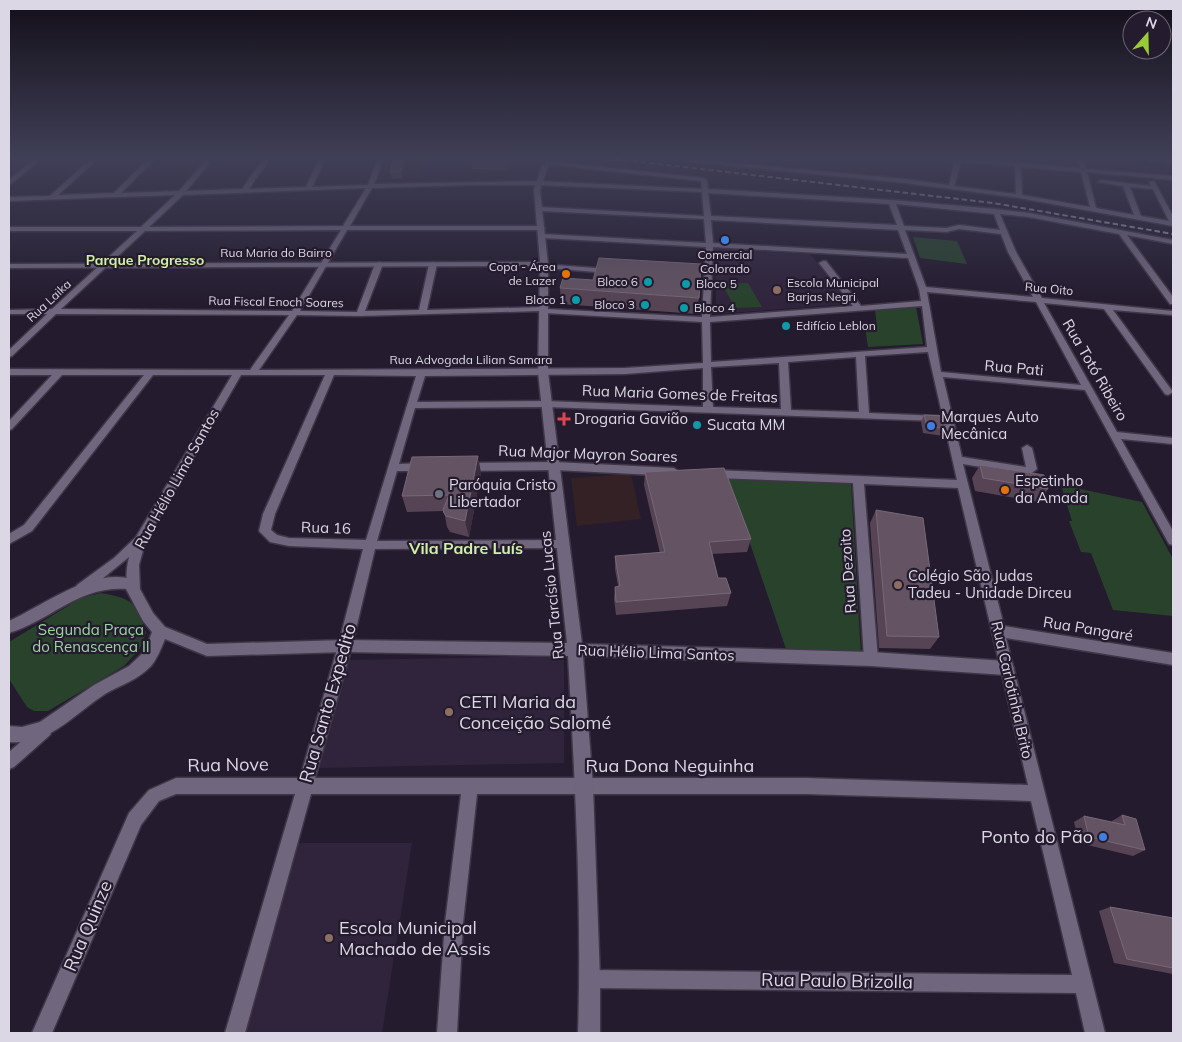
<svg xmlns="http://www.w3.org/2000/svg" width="1182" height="1042" font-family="Mulish,sans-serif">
  <rect width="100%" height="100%" fill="#241b2e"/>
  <polygon fill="#342125" points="631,474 641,519 577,526 571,478"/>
  <g fill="#2f243c">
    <polygon points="715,249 810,254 849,304 716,314"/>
    <polygon points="564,656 564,763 319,768 347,660"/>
    <polygon points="288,843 412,843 382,1033 235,1033"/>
  </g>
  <polygon fill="#332126" points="426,158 422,179 378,181 387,159"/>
  <g fill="#28422c">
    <polygon points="913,237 957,241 967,264 920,258"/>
    <polygon points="748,283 762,307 735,308 722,284"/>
    <polygon points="916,307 923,344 868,347 865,328 877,327 875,310"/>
    <polygon points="728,479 851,484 861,655 787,652"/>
    <polygon points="1061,485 1142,502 1173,559 1173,616 1113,610 1091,553 1081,552 1069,521 1072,521"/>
    <path d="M101,593C131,598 137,602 146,633L139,650L124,666L48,711H34L27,707L9,679V642L81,598Z"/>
  </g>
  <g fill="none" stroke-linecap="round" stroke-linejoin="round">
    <g stroke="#3f3747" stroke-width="3">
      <g id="minor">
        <polygon points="36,158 43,158 9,185 9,180"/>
        <path d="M92,158H99L58,195L114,193L149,158H156L121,193L179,191L208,158H214L186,191L242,189L264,158H270L249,189L306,187L320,158H326L312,187L368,185L378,158H384L374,184L539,181L702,189L701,181L545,164L547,161L704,178L707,180L708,189L892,200L996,209L1029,213L1173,240V244L1127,235L1173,297V304H1170L1119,234L1029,217L1000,214L1016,252L1042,298L1173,311V315L1113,310L1173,392L1168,395L1165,394L1104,309L1044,303L1117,432L1173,438V444L1121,439L1173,531V545L1169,544L1085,390L943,377L962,457L1026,467L1022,448L1027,445L1032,448L1037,469L1029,475L963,464L1004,626L1173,653V665L1006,638L1105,1033H1085L1076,993L590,988L583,986L581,979L583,972L590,970L1072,975L1031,801L806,794H477L463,923L457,1033H437L445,923L461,794H311L245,1033H225L295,794H176L159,801L141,825L52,1033H32L129,813L149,790L176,778H300L338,646L363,549L289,546L270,542L259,531L263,514L325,375H241L146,540L139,565L140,590L138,594L134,595L130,594C125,583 126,569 129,557L85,593L81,594L77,593L75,589L77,585L114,558L136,537L232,375H153L32,531L9,544V534L24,525L144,375H62L12,429L9,430V421L52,375H9V369L250,370L289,315L56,314L12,356L9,357V350L47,314H9V310L52,309L137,231H9V227H141L175,195L9,201V197L50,196ZM468,185H539L702,192L704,216L540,207L537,209L540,211L704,219L706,243L543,234L540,236L543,238L706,247L702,317L548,309L544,307L427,310L437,264L433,262L429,264L419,310L365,311L383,264L379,262L375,264L357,312L300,311L347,230H542L545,228L542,226H350L372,188ZM366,188L343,226L149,227L183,195ZM708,193L889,204L897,225L711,216ZM896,204L994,214L1000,230L959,225L946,228L904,226ZM711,220L898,230L907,254L713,243ZM959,229L1001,234L1008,252L1033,297L926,287L905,230L946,232ZM341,230L292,311L61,309L145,231ZM713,247L908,258L919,289L921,301L861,306L826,261H823L819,263L853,306L710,317ZM927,292L1036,302L1081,385L941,372ZM922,306L927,347L711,362L710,322ZM540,311L544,313L702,322L703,363L625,368L259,370L297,315L360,316ZM928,352L957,480L713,470L708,474L713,478L853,483L864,659L866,663L871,665L876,663L878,659L864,484L958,488L1028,785L806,778H315L352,646L375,549L562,548L566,547L568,544L566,541L562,540L377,541L397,471H424L429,467L424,463L399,464L415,408L546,407L937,421L942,418L940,416L869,413L865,356ZM856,357L859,412L791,410L788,362ZM779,363L781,409L713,407L711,367ZM703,368V407L546,401L417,402L425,376L625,374ZM334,375L416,376L366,540L289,538L277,535L271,530L275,514Z"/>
        <path d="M652,158H678L905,179L949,185L955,161L934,158H962L1080,168L1077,158H1083L1086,169L1173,176V180L1087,172L1096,208L1134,215L1123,186L1098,182L1101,180L1151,186L1149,182L1154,181L1173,216V226L1019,198L905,183ZM961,162L1015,166L1016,194L954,186ZM1021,167L1081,172L1090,207L1022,195ZM1130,187L1153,189L1169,221L1141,216Z"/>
        <polygon points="1140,158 1173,159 1173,163 1143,160"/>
        <polygon points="541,264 610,269 614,271 610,273 544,268 540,266"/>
        <polygon points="555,462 674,468 679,472 674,476 555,470 465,471 460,467 465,463"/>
        <polygon points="45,723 50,725 52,730 50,735 14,767 9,769 9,752 40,725"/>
      </g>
    </g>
    <g stroke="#3f3747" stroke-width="3">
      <path id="tertiary" d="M548,158H555L547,168L540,190L548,264V372L582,644L871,652L1006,661L1011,663L1014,668L1011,673L1006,675L871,666L583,656L593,786L600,979V1033H578C582,907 575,781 568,656L345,652L207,656L165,639C161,649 157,659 151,666C138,680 120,685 105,694C74,714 49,746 9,742V726L22,727L40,722L94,685L129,666L145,651L152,632L143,621L126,589C78,586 52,620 9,633V621C45,605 93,566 135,580L153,613L165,627L207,644L345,640L567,643L538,372L540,266L9,268V264L540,262L534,190L541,168Z"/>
    </g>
    <use href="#minor" fill="#70667d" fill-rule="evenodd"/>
    <use href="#tertiary" fill="#70667d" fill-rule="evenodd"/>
    <polyline stroke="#96909f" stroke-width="2" stroke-dasharray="5.5 3" stroke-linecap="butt" points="607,158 993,203 1173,234"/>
  </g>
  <g fill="#564454">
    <polygon points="407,158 402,178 392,179 390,172"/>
    <polygon points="470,158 512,158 512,161 507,171 472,169"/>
    <polygon points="560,288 699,298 697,314 561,304"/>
    <polygon points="924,415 947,429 943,436 923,433 921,422"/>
    <polygon points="980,465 1048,489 1038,502 975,491 972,478"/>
    <polygon points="645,472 751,539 747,552 712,554 718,578 731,593 727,606 616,615 614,599 615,587 618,586 615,569 615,556 660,553 644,485"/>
    <polygon points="481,473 469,537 450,532 447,527 444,511 407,512 402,496"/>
    <polygon points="876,510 939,637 930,649 879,648 870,523"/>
    <polygon points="1122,815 1145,850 1133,856 1079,843 1074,822 1084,816 1112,822 1112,821"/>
    <polygon points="1110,907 1173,918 1173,974 1114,963 1099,911"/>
  </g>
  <g fill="#3c2d3e">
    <polygon points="404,158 407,158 402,178 401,171"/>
    <polygon points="506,158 512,158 512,161 507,171"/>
    <polygon points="478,456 481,473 469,537 465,521"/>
  </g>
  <g fill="#645463" stroke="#776878">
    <polygon points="394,158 404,158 401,171 390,172"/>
    <polygon points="599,258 701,264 699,298 560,288 563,278 593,280"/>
    <polygon points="924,415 944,416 947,429 927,426"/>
    <polygon points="478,456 465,521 446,516 444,513 443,510 449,495 402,496 412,457"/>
    <polygon points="980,465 1044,475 1048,489 983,478"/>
    <polygon points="724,468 751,539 709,542 718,578 726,578 731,593 616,602 615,587 620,586 615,556 665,552 645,472"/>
    <polygon points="876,510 923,518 939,637 887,636"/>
    <polygon points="1122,815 1136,819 1145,850 1089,837 1084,816 1125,825"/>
    <polygon points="1110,907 1173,918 1173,968 1127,959"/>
  </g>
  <linearGradient id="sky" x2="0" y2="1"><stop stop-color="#140f19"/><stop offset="0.52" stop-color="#3f3f57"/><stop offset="1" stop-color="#3f3f57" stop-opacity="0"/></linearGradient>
  <rect width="1182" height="304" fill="url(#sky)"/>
  <g fill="#3f7fe0" stroke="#241b2e" stroke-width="2">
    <circle cx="725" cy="240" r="5"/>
    <circle cx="931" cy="426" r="5"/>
    <circle cx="1103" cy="837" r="5"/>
  </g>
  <g fill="#e8710a" stroke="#241b2e" stroke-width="2">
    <circle cx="566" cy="274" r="5"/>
    <circle cx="1005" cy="490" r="5"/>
  </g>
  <g fill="#0f9aa8" stroke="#241b2e" stroke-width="2">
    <circle cx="648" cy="282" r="5"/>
    <circle cx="686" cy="284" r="5"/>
    <circle cx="576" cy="300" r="5"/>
    <circle cx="645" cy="305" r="5"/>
    <circle cx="684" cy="308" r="5"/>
    <circle cx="786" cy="326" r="5"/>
    <circle cx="697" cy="425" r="5"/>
  </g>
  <g fill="#8d6e63" stroke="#241b2e" stroke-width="2">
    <circle cx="777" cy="290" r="5"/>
    <circle cx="898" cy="585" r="5"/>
    <circle cx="449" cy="712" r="5"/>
    <circle cx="329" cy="938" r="5"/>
  </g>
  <path fill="#e0444e" stroke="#241b2e" stroke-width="2" d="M561.5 411.5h5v5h5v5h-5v5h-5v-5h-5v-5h5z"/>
  <circle fill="#6b7280" stroke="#241b2e" stroke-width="2" cx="439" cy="494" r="5"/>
  <g text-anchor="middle" stroke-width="4.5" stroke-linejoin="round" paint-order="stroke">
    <g font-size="12" fill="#dcd7e4" stroke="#241b2e">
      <text x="276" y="257">Rua Maria do Bairro</text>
      <text transform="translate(1049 289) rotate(5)" y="4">Rua Oito</text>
      <text transform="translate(49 301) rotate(-43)" y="4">Rua Laika</text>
      <text transform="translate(276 302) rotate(1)" y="4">Rua Fiscal Enoch Soares</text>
      <text x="471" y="364">Rua Advogada Lilian Samara</text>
    </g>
    <g font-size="12" fill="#dcd7e4" stroke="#241b2e" text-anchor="end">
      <text x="725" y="259" text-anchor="middle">Comercial<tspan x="725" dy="14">Colorado</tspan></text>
      <text x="556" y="271">Copa - Área<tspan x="556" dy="14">de Lazer</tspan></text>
      <text x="638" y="286">Bloco 6</text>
      <text x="787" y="287" text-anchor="start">Escola Municipal<tspan x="787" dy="14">Barjas Negri</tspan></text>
      <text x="696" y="288" text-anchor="start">Bloco 5</text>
      <text x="566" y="304">Bloco 1</text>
      <text x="635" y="309">Bloco 3</text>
      <text x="694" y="312" text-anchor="start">Bloco 4</text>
      <text x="796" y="330" text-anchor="start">Edifício Leblon</text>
    </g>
    <g font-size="14" font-weight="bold" fill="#d1f0a7" stroke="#241b2e">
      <text x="145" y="265">Parque Progresso</text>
    </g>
    <g font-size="15" fill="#dcd7e4" stroke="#241b2e">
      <text transform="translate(1014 368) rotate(5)" y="5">Rua Pati</text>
      <text transform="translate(1095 370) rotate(60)" y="5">Rua Totó Ribeiro</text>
      <text transform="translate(680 394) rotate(2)" y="5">Rua Maria Gomes de Freitas</text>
      <text transform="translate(588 454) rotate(2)" y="5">Rua Major Mayron Soares</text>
      <text transform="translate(177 479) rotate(-61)" y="5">Rua Hélio Lima Santos</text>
      <text transform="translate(326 528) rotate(2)" y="5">Rua 16</text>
      <text transform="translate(848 571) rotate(-94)" y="5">Rua Dezoito</text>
      <text transform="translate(552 595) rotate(-96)" y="5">Rua Tarcísio Lucas</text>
      <text transform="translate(1088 629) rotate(9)" y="5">Rua Pangaré</text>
      <text transform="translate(656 653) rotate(2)" y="5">Rua Hélio Lima Santos</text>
      <text transform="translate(1012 690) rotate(77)" y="5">Rua Carlotinha Brito</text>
    </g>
    <g font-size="15" fill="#dcd7e4" stroke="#241b2e" text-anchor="start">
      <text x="941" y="422">Marques Auto<tspan x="941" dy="17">Mecânica</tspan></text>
      <text x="574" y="424">Drogaria Gavião</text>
      <text x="707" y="430">Sucata MM</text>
      <text x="1015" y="486">Espetinho<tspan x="1015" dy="17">da Amada</tspan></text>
      <text x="449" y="490">Paróquia Cristo<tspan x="449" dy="17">Libertador</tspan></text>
      <text x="908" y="581">Colégio São Judas<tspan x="908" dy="17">Tadeu - Unidade Dirceu</tspan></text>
    </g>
    <g font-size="15" fill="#9cd4a3" stroke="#241b2e">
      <text x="91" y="635">Segunda Praça<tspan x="91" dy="17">do Renascença II</tspan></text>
    </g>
    <g font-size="16" font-weight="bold" fill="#d1f0a7" stroke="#241b2e">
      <text x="466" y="554">Vila Padre Luís</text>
    </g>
    <g font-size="18" fill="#dcd7e4" stroke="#241b2e" text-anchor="start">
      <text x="459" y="708">CETI Maria da<tspan x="459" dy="21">Conceição Salomé</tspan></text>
      <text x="1093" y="843" text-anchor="end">Ponto do Pão</text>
      <text x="339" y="934">Escola Municipal<tspan x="339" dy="21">Machado de Assis</tspan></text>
    </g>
    <g font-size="18" fill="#dcd7e4" stroke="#241b2e">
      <text transform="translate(328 703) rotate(-74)" y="6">Rua Santo Expedito</text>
      <text transform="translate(228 765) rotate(-1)" y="6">Rua Nove</text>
      <text x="670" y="772">Rua Dona Neguinha</text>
      <text transform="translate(88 926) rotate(-67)" y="6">Rua Quinze</text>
      <text transform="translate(837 981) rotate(1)" y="6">Rua Paulo Brizolla</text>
    </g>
  </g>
  <rect width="1182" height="1042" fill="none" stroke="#dcd7e4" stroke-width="20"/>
  <g transform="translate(1147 35) rotate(20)"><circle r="24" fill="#241b2e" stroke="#6e6677"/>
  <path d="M0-4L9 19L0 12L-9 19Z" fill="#98cb36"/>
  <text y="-8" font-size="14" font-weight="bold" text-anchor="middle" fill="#dcd7e4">N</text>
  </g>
</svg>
